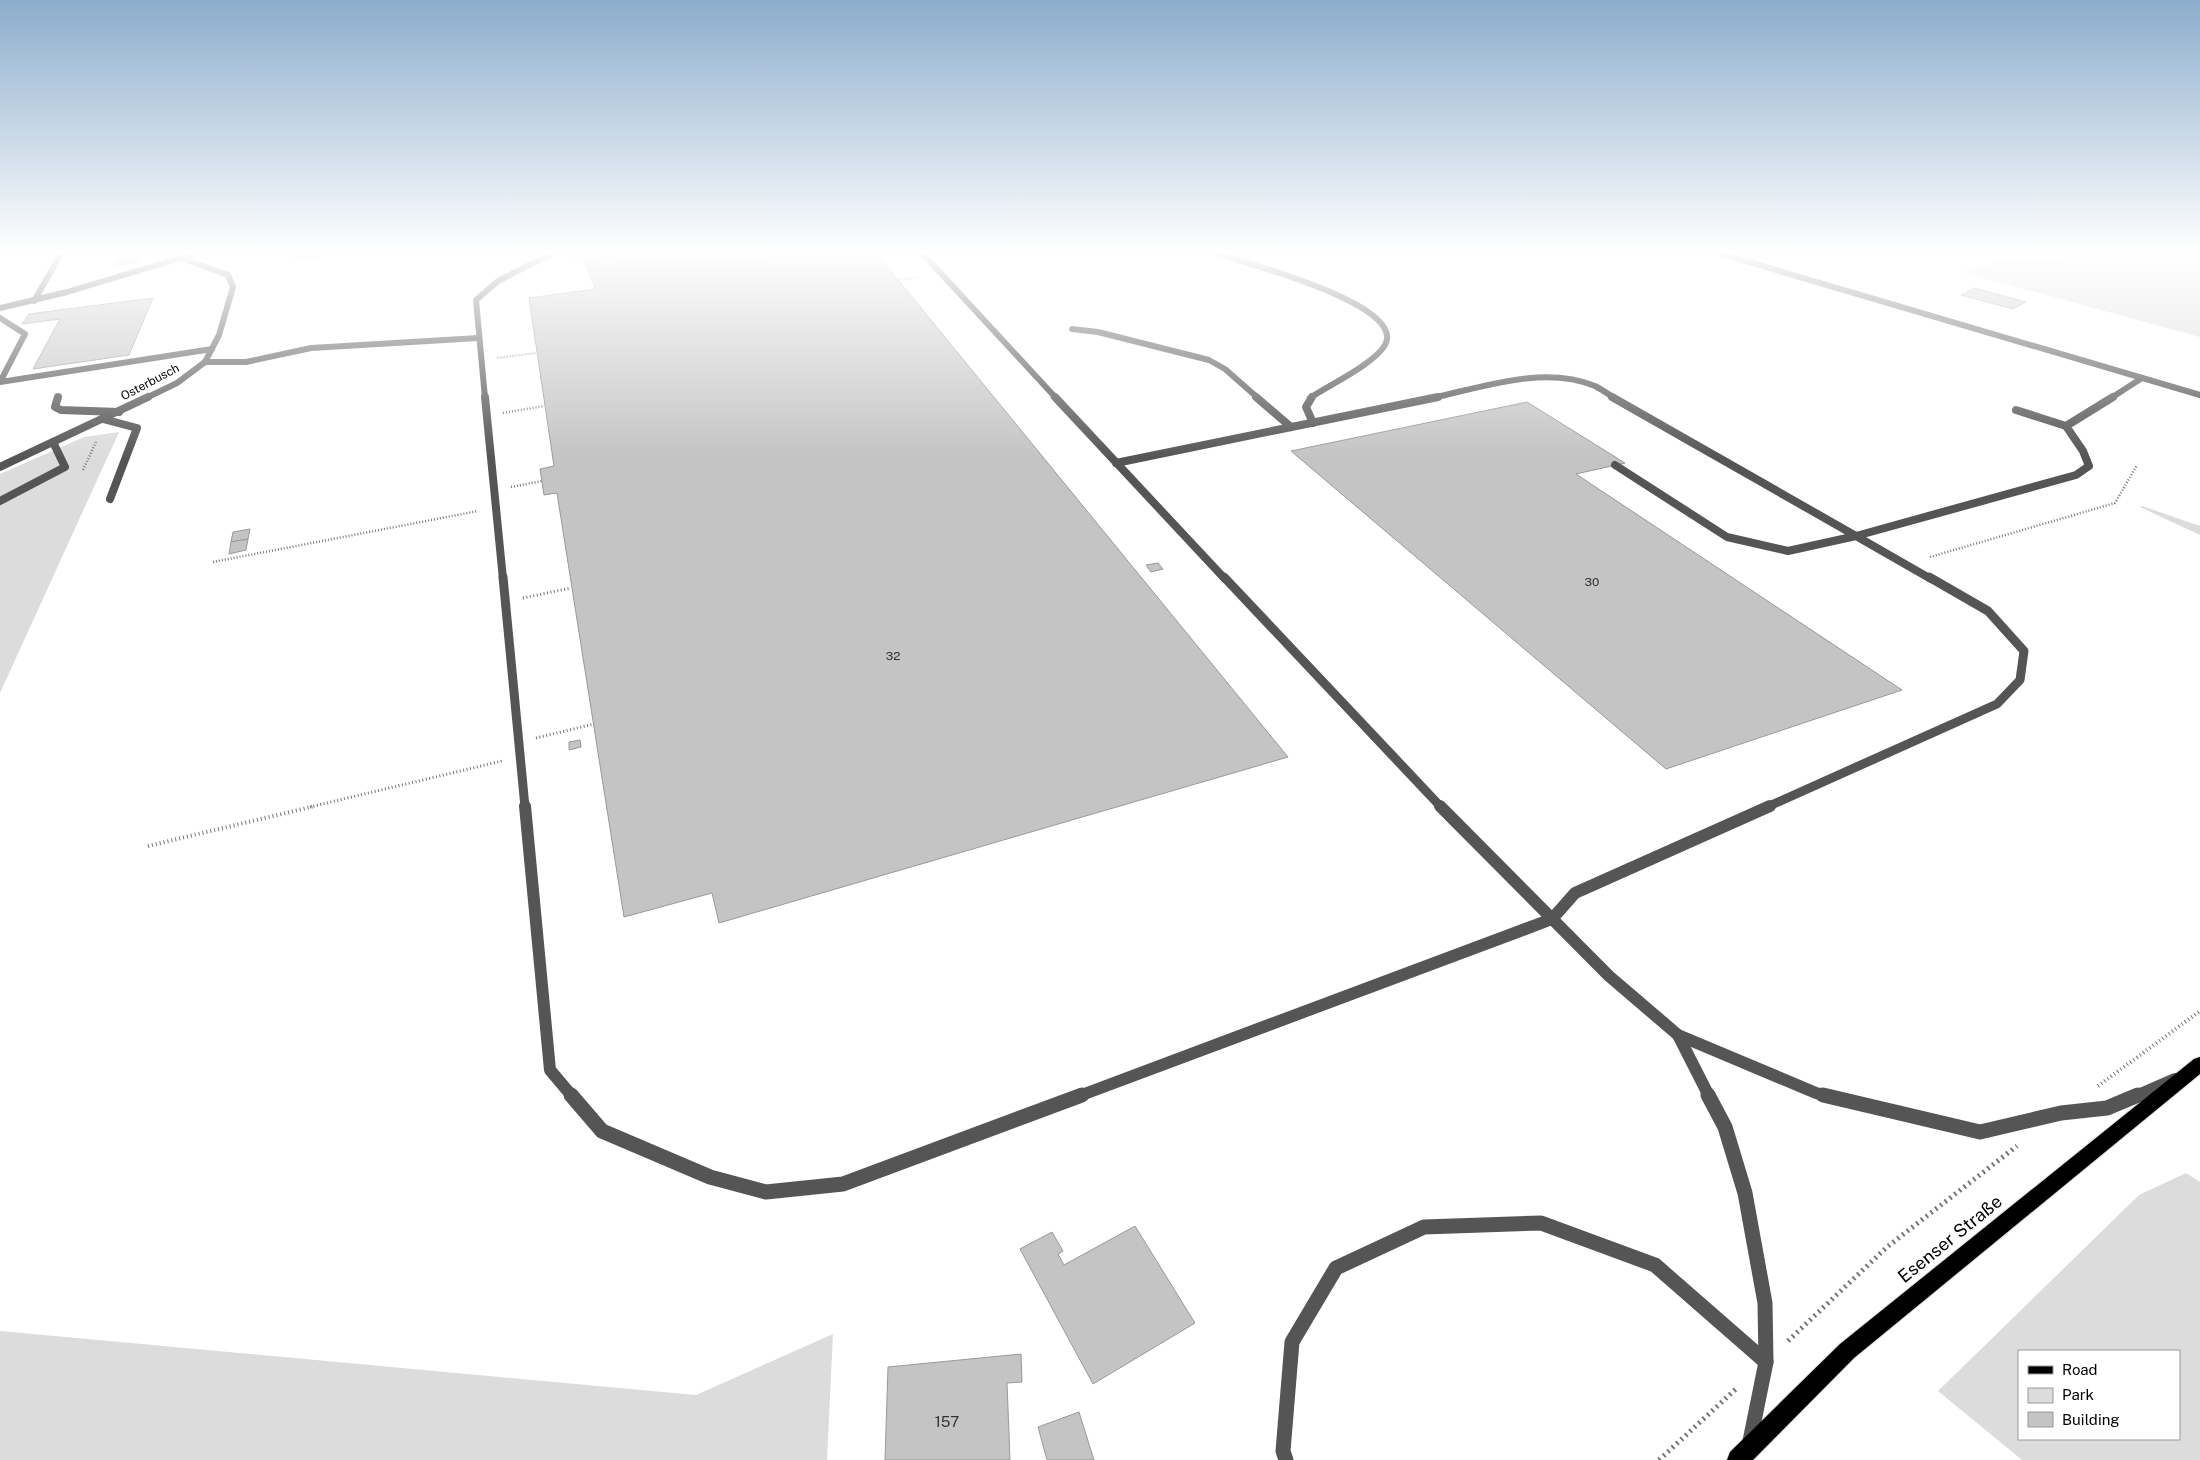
<svg xmlns="http://www.w3.org/2000/svg" width="2200" height="1460" font-family="'Public Sans',sans-serif">
  <rect width="100%" height="100%" fill="#fff"/>
  <g fill="#dcdcdc" fill-rule="evenodd">
    <polygon points="2127,254 2200,254 2200,337 1962,272 2002,260"/>
    <polygon points="119,432 0,693 0,474 84,437"/>
    <polygon points="2142,506 2200,526 2200,535 2140,507"/>
    <path d="M2186,1173L2200,1182V1460H2022L1938,1391L2139,1195ZM2019,1351H2179V1439H2019Z"/>
    <polygon points="0,1331 696,1395 833,1334 827,1460 0,1460"/>
  </g>
  <g fill="#c4c4c4" stroke="#999">
    <polygon points="124,254 141,254 139,262 116,265 118,258 124,257"/>
    <polygon points="284,254 327,254 305,261"/>
    <polygon points="633,254 877,254 1288,757 719,923 712,893 624,917 557,493 544,495 540,469 554,466 529,298 595,289 585,260"/>
    <polygon points="1974,288 2026,302 2013,309 1961,295"/>
    <polygon points="153,298 129,355 33,369 60,319 22,324 29,314"/>
    <polygon points="1527,402 1625,463 1576,474 1902,690 1666,769 1291,451"/>
    <polygon points="250,529 248,539 231,542 233,532"/>
    <polygon points="248,539 246,550 229,554 231,542"/>
    <polygon points="1158,563 1163,569 1151,572 1146,565"/>
    <polygon points="580,740 581,747 569,750 569,742"/>
    <polygon points="1135,1226 1195,1323 1093,1384 1020,1249 1052,1232 1063,1251 1058,1254 1064,1265"/>
    <polygon points="1021,1354 1022,1382 1007,1383 1010,1460 885,1460 888,1367"/>
    <polygon points="1079,1412 1094,1460 1047,1460 1038,1427"/>
  </g>
  <g fill="none" stroke-linecap="round" stroke-linejoin="round">
    <g stroke="#dbdbdb" stroke-width="2">
      <polygon id="primary" points="2200,1057 2200,1074 1854,1358 1753,1460 1727,1460 1730,1452 1840,1344 2194,1059"/>
    </g>
    <g stroke="#777" stroke-width="2" stroke-dasharray="0.5 1" stroke-linecap="butt">
      <polyline points="567,262 626,254"/>
      <polyline points="898,280 920,277"/>
      <polyline points="497,358 536,353"/>
    </g>
    <g stroke="#777" stroke-width="2.5" stroke-dasharray="1 2" stroke-linecap="butt">
      <polyline points="503,413 544,406"/>
      <polyline points="83,470 96,442"/>
      <polyline points="511,487 542,481"/>
      <polyline points="1930,557 2115,503 2137,465"/>
      <polyline points="213,562 478,511"/>
    </g>
    <g stroke="#777" stroke-width="3" stroke-dasharray="1 2.5" stroke-linecap="butt">
      <polyline points="523,598 571,588"/>
      <polyline points="536,738 594,724"/>
      <polyline points="310,807 502,761"/>
    </g>
    <g stroke="#777" stroke-width="4" stroke-dasharray="1 3" stroke-linecap="butt">
      <polyline points="148,846 315,806"/>
      <polyline points="2098,1086 2200,1011"/>
    </g>
    <g stroke="#777" stroke-width="5" stroke-dasharray="2 4" stroke-linecap="butt">
      <polyline points="1788,1341 1887,1247 2017,1146"/>
      <polyline points="1659,1460 1737,1388"/>
    </g>
    <g stroke="#555" stroke-width="6">
      <polyline points="923,254 1056,398"/>
      <path d="M1219,254C1245,263 1408,305 1385,345C1374,364 1329,385 1310,398"/>
      <polyline points="34,301 61,254"/>
      <polyline points="0,318 25,334 0,382 212,349"/>
      <polyline points="1072,329 1098,332 1209,360 1225,369 1258,398"/>
      <polyline points="205,362 246,362 311,348 478,338"/>
      <polyline points="485,398 476,300 498,281 551,254"/>
      <path d="M1432,398C1483,387 1544,365 1595,386C1601,389 1608,394 1615,398"/>
      <polyline points="2111,398 2142,378"/>
    </g>
    <g stroke="#555" stroke-width="8">
      <polyline points="58,397 55,407 61,410 119,412"/>
      <polyline points="485,397 503,579"/>
      <polyline points="1055,397 1225,579"/>
      <polyline points="1256,397 1291,427"/>
      <polyline points="1312,397 1306,407 1313,423"/>
      <polyline points="1612,397 1856,536 2076,475 2089,466 2083,451 2066,426 2113,397"/>
      <polyline points="2016,410 2066,426"/>
      <polyline points="103,419 137,428 110,499"/>
      <polyline points="1116,463 1438,397"/>
      <polyline points="1615,465 1727,537 1788,551 1856,536 1931,579"/>
      <polyline points="0,501 65,467 53,442"/>
    </g>
    <g stroke="#555" stroke-width="9">
      <polyline points="503,577 525,807"/>
      <polyline points="1224,577 1441,807"/>
      <polyline points="1767,807 1997,704 2020,680 2024,651 1988,611 1929,577"/>
    </g>
    <g stroke="#555" stroke-width="12">
      <polyline points="525,806 550,1070 572,1096"/>
      <polyline points="1440,806 1609,976 1678,1035 1816,1093 1828,1096"/>
      <polyline points="1678,1035 1709,1096"/>
      <polyline points="1079,1096 1552,919 1575,893 1770,806"/>
      <polyline points="2136,1096 2175,1079"/>
    </g>
    <g stroke="#555" stroke-width="15">
      <polyline points="571,1095 602,1131 710,1177 766,1192 843,1184 1082,1095"/>
      <polyline points="1708,1095 1725,1127 1745,1193 1765,1303 1766,1362 1750,1441"/>
      <polyline points="1823,1095 1980,1132 2061,1113 2107,1108 2138,1095"/>
      <polyline points="1286,1460 1283,1451 1292,1342 1336,1268 1424,1227 1541,1223 1655,1265 1766,1362"/>
    </g>
    <g stroke="#555" stroke-width="6">
      <polyline points="1722,254 2200,395"/>
      <polyline points="0,308 67,292 194,254"/>
      <polyline points="146,398 177,383 205,362 219,335 233,287 228,275 181,258"/>
    </g>
    <polyline stroke="#555" stroke-width="8" points="0,467 148,397"/>
    <use href="#primary" fill="#000" fill-rule="evenodd"/>
  </g>
  <linearGradient id="sky" x2="0" y2="1"><stop stop-color="#8cadcc"/><stop offset="0.55" stop-color="#fff"/><stop offset="1" stop-color="#fff" stop-opacity="0"/></linearGradient>
  <rect width="2200" height="458" fill="url(#sky)"/>
  <g text-anchor="middle" stroke-width="4" stroke-linejoin="round" paint-order="stroke">
    <g font-size="12" fill="#000" stroke="#fff">
      <text transform="translate(150 382) rotate(-28)" y="4">Osterbusch</text>
    </g>
    <g font-size="12" fill="#313131">
      <text x="1592" y="586">30</text>
      <text x="893" y="660">32</text>
    </g>
    <g font-size="15" fill="#313131">
      <text x="947" y="1427">157</text>
    </g>
    <g font-size="18" fill="#000" stroke="#fff">
      <text transform="translate(1950 1239) rotate(-39)" y="6">Esenser Straße</text>
    </g>
  </g>
  <rect x="2018" y="1350" width="162" height="90" fill="#ffffff" stroke="#999999"/>
  <rect x="2028" y="1366" width="25" height="8" fill="#000000" stroke="#999999"/>
  <text x="2062" y="1375" font-size="15" fill="#000000">Road</text>
  <rect x="2028" y="1388" width="25" height="15" fill="#dcdcdc" stroke="#999999"/>
  <text x="2062" y="1400" font-size="15" fill="#000000">Park</text>
  <rect x="2028" y="1412" width="25" height="15" fill="#c4c4c4" stroke="#999999"/>
  <text x="2062" y="1425" font-size="15" fill="#000000">Building</text>
</svg>
